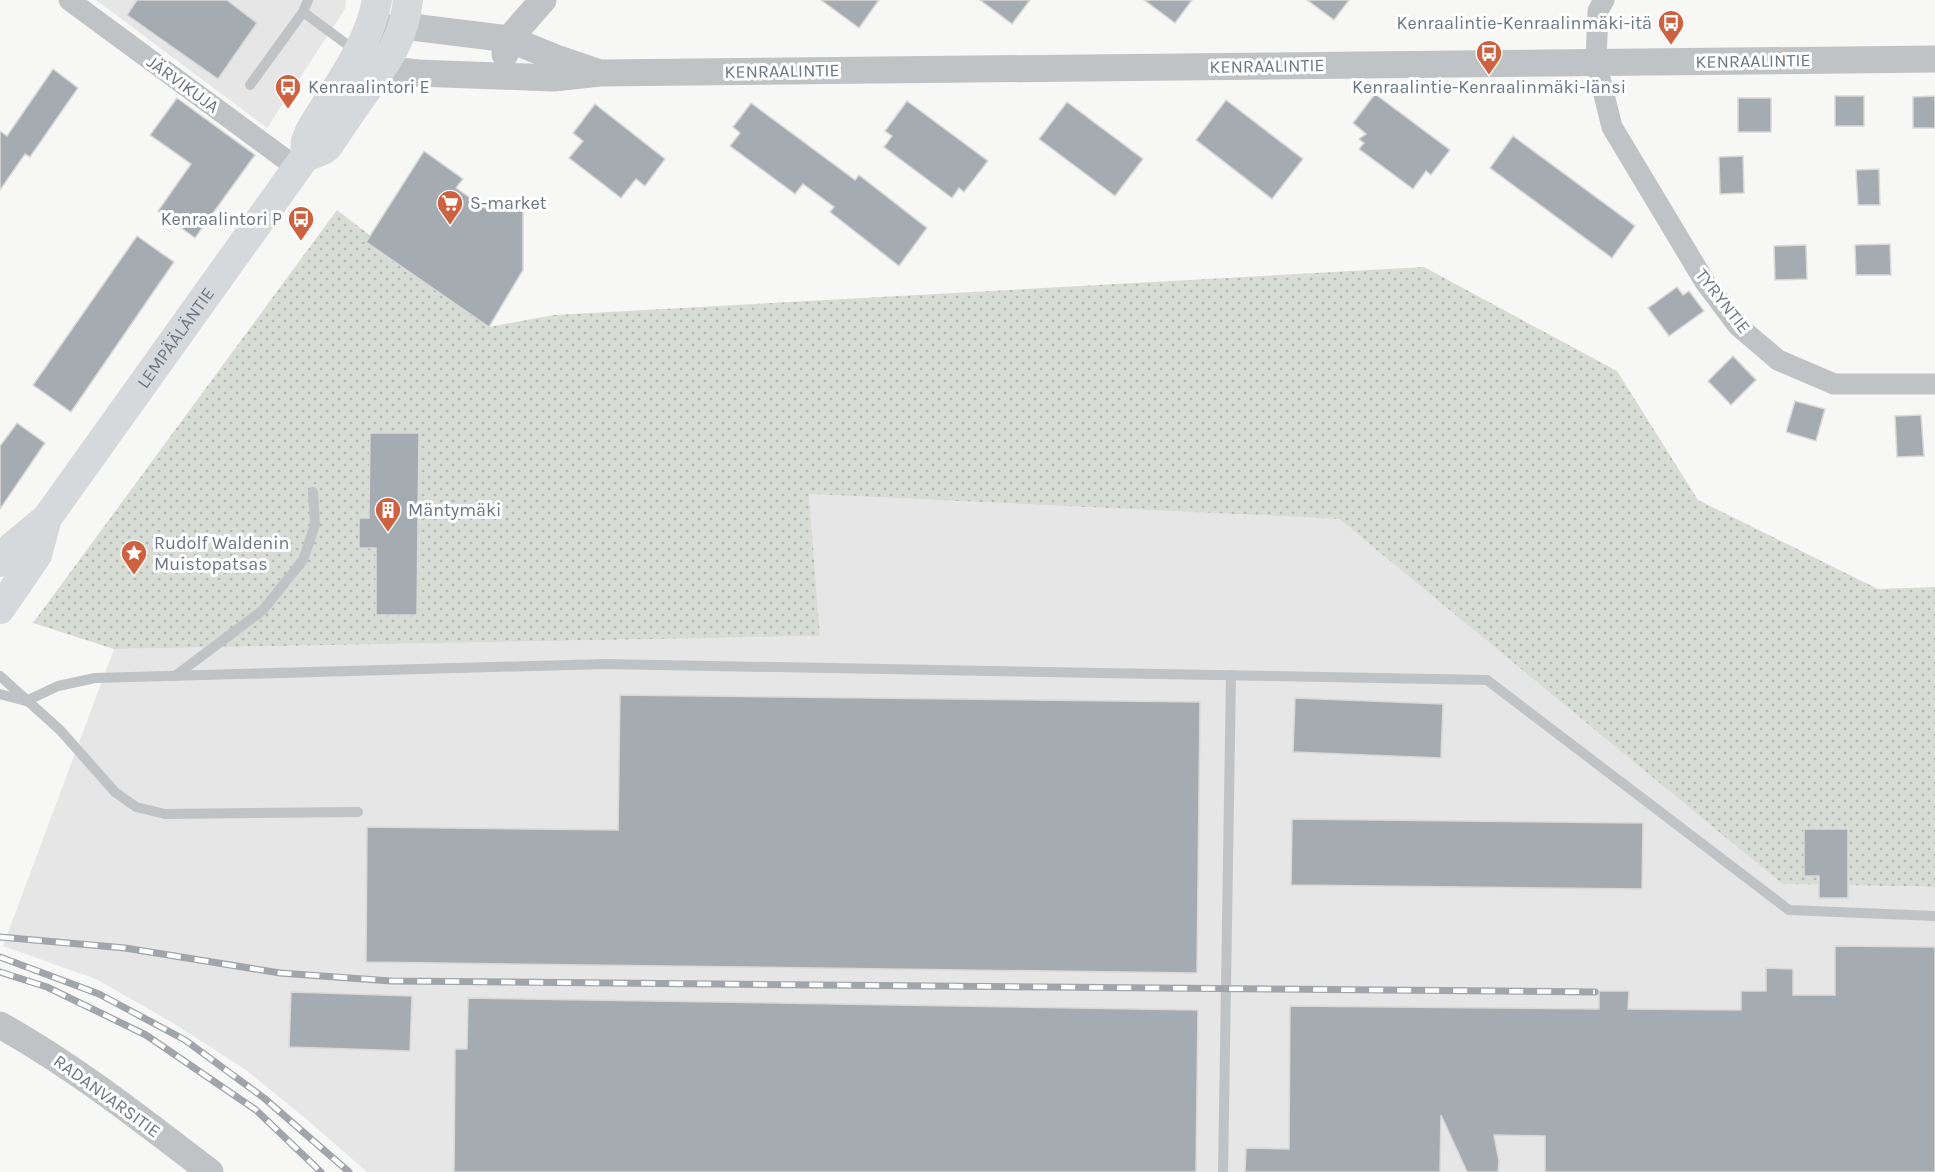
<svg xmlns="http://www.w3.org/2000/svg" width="1935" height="1172" font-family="Karla,sans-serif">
  <defs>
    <pattern id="park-dots" width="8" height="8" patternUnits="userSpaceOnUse" patternTransform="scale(1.5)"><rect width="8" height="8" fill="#d7dcd5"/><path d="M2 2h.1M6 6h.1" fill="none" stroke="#b2b7b2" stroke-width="1.8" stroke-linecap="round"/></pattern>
  </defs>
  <rect width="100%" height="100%" fill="#f7f7f5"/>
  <g fill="#e5e6e5">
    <polygon points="96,0 346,0 345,9 267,128"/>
    <polygon points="809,494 1339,519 1782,884 1935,887 1935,1172 367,1172 311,1123 246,1070 173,1023 96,979 3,946 114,649 820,636"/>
  </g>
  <polygon fill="url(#park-dots)" points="337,210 489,327 554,315 1424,267 1617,371 1698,500 1878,589 1935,587 1935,887 1782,884 1339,519 809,494 820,636 114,649 33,623"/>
  <g fill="#a5acb1" stroke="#d9d9d7" stroke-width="1.5">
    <polygon points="137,0 227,0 257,23 218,79 127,15"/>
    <polygon points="821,0 879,0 859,28"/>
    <polygon points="980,0 1030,0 1012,24"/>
    <polygon points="1144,0 1192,0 1175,23"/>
    <polygon points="1307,0 1349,0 1334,20"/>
    <polygon points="53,69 78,88 30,157 25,154 0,190 0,131 7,136"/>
    <polygon points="1375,94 1450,150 1431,175 1426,171 1413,189 1359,149 1364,143 1359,139 1366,134 1353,123"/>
    <rect x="1835" y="96" width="29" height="30"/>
    <polygon points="1935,96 1935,128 1913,128 1913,97"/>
    <polygon points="177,98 255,155 195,238 158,211 191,164 150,135"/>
    <rect x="1738" y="98" width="33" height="34"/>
    <polygon points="1226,100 1303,159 1272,199 1196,140"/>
    <polygon points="907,101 988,161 964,192 959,188 952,198 884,147 892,136 885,131"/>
    <polygon points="1067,102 1143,159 1115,196 1039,139"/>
    <polygon points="751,103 855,180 859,175 927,228 899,266 830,212 834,207 803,184 795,194 730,146 740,133 733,127"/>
    <polygon points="595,104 665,159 645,186 636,179 621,198 569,158 583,141 573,133"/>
    <polygon points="1513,136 1635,226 1612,258 1490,168"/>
    <polygon points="424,151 463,179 456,188 488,210 523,209 523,270 489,327 366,242"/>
    <polygon points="1743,156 1744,193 1720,194 1719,157"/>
    <polygon points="1879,169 1880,205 1858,205 1856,170"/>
    <polygon points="137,236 174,262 71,412 33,385"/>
    <polygon points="1890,244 1891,275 1856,275 1855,245"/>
    <polygon points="1806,245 1807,279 1775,280 1774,246"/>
    <polygon points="1677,287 1683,295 1689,291 1704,311 1669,336 1648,308"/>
    <polygon points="1733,356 1756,380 1731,405 1708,381"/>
    <polygon points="1795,401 1825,409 1816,441 1786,432"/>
    <polygon points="1921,415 1924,456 1897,457 1895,416"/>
    <polygon points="17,423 45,443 0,509 0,446"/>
    <polygon points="370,433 419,433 417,615 376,615 376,548 359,548 359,518 369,518"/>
    <polygon points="620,695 1200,702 1197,973 366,962 367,827 618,830"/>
    <polygon points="1295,698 1443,704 1441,758 1293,752"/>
    <polygon points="1292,819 1643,823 1642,889 1291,885"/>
    <polygon points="1804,829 1848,829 1848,898 1819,898 1819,876 1804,876"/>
    <polygon points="1835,946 1935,947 1935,1172 1545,1172 1545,1136 1494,1135 1499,1161 1498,1172 1467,1172 1441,1115 1440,1172 1245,1172 1246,1148 1289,1149 1290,1006 1599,1009 1599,991 1629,991 1628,1009 1741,1010 1741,991 1766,991 1766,968 1793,969 1793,995 1835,995"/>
    <polygon points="291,992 412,996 410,1051 289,1047"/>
    <polygon points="468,998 1198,1010 1196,1172 454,1172 455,1049 467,1049"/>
  </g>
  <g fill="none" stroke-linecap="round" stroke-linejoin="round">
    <g stroke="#bfc3c6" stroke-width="10">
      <polyline points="303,12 356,51"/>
      <polyline points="250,85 303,12 308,0"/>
      <polyline points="0,676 60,730 115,792 136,807 165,814 358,812"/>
      <polyline points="175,676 263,610 303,560 315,525 313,492"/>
      <polyline points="0,694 26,701 58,686 95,678 604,664 1487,680 1789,910 1935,916"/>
      <polyline points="1223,1172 1231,675"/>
    </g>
    <g stroke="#bfc3c6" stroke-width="21">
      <polyline points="69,0 297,168"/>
      <polyline points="1604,0 1598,11 1596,62 1612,127 1705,282 1738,326 1778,360 1834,384 1935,384"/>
    </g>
    <g stroke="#bfc3c6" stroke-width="27">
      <polyline points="505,54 509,39 543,0"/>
      <path d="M600,73L556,58L509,39L404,26C382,27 372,37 357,52L382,69L418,73L553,78L600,73L1935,59"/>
      <path d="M0,1025C75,1067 142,1120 210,1172"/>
    </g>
    <g stroke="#d5d9dc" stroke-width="30">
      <path d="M305,157L323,150L328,146C340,128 352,110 365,92C387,61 404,39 408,0"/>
      <path id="s1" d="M0,562L12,547L47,518L305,157L306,141L310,131C334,90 369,47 377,0"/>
      <polyline points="0,609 37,555 47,518"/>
    </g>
    <g stroke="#9fa5aa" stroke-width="7">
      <g id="rail">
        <polyline points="0,937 125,948 280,973 391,981 1595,992"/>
        <polyline points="0,957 99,994 185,1040 264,1098 349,1172"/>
        <polyline points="0,972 47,987 146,1035 256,1110 321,1172"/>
      </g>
    </g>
    <use href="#rail" stroke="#fff" stroke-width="4.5" stroke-dasharray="14" stroke-linecap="butt"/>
  </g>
  <defs>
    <g id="bus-pin" transform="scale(1.35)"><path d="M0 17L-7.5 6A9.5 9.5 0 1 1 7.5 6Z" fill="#cd6140" stroke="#fff"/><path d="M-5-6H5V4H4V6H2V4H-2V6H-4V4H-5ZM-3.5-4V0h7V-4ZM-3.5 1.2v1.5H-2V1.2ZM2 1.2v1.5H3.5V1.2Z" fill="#fff"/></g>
    <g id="supermarket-pin" transform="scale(1.35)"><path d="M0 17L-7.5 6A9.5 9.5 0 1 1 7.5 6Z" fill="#cd6140" stroke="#fff"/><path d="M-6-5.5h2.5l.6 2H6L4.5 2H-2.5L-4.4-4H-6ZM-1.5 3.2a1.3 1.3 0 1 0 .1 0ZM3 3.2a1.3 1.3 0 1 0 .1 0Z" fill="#fff"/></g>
    <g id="building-pin" transform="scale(1.35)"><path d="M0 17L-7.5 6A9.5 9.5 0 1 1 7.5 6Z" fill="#cd6140" stroke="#fff"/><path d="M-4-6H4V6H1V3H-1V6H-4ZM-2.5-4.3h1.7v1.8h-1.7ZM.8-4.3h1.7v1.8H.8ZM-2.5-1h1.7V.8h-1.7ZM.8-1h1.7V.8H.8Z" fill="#fff"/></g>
    <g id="sight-pin" transform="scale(1.35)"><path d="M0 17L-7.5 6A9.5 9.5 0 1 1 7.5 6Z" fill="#cd6140" stroke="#fff"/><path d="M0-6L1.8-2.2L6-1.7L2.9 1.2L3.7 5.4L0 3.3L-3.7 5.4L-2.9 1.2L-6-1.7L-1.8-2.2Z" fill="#fff"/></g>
  </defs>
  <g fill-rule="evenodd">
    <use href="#bus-pin" x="1671" y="23"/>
    <use href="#bus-pin" x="1489" y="53"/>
    <use href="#bus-pin" x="288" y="87"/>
    <use href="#supermarket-pin" x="450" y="203"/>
    <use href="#bus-pin" x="301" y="219"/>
    <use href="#building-pin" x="388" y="510"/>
    <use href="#sight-pin" x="134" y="553"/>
  </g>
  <g text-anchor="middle" stroke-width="6" stroke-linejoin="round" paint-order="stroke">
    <g font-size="18" fill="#6a7782" stroke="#fff" text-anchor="start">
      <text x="1652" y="29" text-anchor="end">Kenraalintie-Kenraalinmäki-itä</text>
      <text x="308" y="93">Kenraalintori E</text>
      <text x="1489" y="93" text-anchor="middle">Kenraalintie-Kenraalinmäki-länsi</text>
      <text x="470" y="209">S-market</text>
      <text x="282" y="225" text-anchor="end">Kenraalintori P</text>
      <text x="408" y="516">Mäntymäki</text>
      <text x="154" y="549">Rudolf Waldenin<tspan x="154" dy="21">Muistopatsas</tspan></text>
    </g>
    <g font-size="18" fill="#6a7782" stroke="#fff">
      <text transform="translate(1753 61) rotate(-1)" y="6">KENRAALINTIE</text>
      <text transform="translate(1267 66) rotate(-1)" y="6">KENRAALINTIE</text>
      <text transform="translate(782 71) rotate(-1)" y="6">KENRAALINTIE</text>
      <text transform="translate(183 84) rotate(36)" y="6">JÄRVIKUJA</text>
      <text transform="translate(1723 301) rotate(52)" y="6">TYRYNTIE</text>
      <text dy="6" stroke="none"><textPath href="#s1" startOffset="286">LEMPÄÄLÄNTIE</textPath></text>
      <text transform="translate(107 1096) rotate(36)" y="6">RADANVARSITIE</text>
    </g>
  </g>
</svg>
